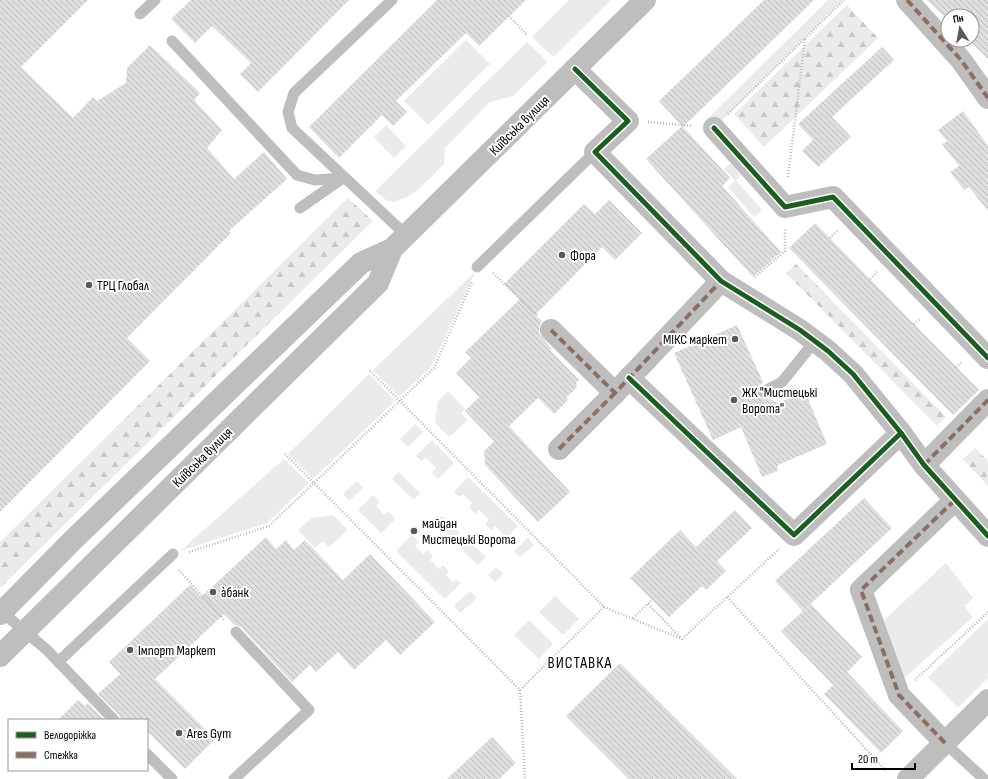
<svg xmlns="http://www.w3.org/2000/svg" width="988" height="779" font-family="'Sofia Sans Condensed',sans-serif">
  <defs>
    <pattern id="forest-firs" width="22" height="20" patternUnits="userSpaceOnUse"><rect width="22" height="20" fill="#ebebeb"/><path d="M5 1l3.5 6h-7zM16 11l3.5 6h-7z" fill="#c8c8c8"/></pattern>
    <pattern id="building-back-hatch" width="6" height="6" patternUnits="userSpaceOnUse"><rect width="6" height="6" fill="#dfdfdf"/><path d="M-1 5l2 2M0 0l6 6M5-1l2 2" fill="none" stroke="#bebebe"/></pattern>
  </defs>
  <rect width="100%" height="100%" fill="#fff"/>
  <g fill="#ebebeb">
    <polygon points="569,0 611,0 553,57 532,37"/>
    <polygon points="828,0 843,0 714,128 706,120"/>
    <polygon points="466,40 490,64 428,125 404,101"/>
    <path d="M527,42L548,62L513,96L490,102L445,148L444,164C429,178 414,199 392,202L386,200L375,191Z"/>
    <polygon points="386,125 406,146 394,158 374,137"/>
    <polygon points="730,163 741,176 736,180 762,210 754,217 728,187 735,181 724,169"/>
    <polygon points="475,272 432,366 399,397 373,370"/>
    <polygon points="369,374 395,401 313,479 288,454"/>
    <polygon points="448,391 465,409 461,413 468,420 449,437 435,422 438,401"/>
    <polygon points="415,424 423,432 408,447 400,439"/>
    <polygon points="432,440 454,463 438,479 432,473 436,468 426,458 421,461 416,456"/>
    <polygon points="284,459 309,483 267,523 180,551"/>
    <polygon points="398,472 420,493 414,500 392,479"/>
    <polygon points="468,477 518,526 503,541 499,537 502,533 495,526 491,530 485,524 489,519 479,510 475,514 469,507 472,503 463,494 459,497 454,492"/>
    <polygon points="357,481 363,488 349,501 343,494"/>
    <polygon points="373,495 380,502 376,506 384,515 388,511 395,519 381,533 358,510"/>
    <polygon points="333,515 348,530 329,547 323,541 315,548 298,530 312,518"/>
    <polygon points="442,516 460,533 453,540 436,522"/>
    <polygon points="412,535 419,542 415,546 423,554 427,550 433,556 430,560 439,569 443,565 449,571 446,575 453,582 456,579 461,583 445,599 396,551"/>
    <polygon points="528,538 534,545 520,557 514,551"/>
    <polygon points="469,541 486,557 478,565 461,549"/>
    <polygon points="946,563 973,598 964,606 973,617 903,679 884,620"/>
    <polygon points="496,567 503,574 495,582 488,575"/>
    <polygon points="470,591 477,598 460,613 454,606"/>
    <polygon points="555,596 579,619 563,635 539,612"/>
    <polygon points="988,619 988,678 958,708 928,677"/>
    <polygon points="529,620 553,644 539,659 514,635"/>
  </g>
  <g fill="url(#forest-firs)">
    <polygon points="847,5 878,38 764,147 734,114"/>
    <polygon points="348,198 373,221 0,588 0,542"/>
    <polygon points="796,264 946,417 937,426 786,273"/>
    <polygon points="975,448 988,461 988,486 963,459"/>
  </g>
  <g fill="url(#building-back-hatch)">
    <polygon points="0,0 88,0 21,67 73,118 93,97 97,101 126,83 127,68 150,45 200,93 194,100 222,130 207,148 234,179 264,152 287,179 229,231 231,233 127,338 150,361 0,512"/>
    <polygon points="191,0 349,0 258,92 240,74 251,63 212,26 195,43 171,19"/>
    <polygon points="437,0 526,0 479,46 466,33 396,101 407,112 393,126 382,115 339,158 309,127"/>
    <polygon points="764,0 814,0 683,127 659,101"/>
    <polygon points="927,0 988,0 988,59 969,40 972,40 972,16 948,16 948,20"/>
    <polygon points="882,47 894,60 832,117 851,137 818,167 802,151 813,140 798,124"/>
    <polygon points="963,111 988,146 988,211 969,187 964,190 950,172 959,166 942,144 947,141 938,130"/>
    <polygon points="682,126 730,178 722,186 781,252 753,277 646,159"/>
    <polygon points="609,200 642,233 615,260 602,247 535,315 542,321 539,327 539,334 552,349 550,350 579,380 576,383 577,387 566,398 568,400 554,414 538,398 509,426 570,492 538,522 485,465 484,451 494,441 465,411 479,397 456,373 471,358 465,352 520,299 504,284 584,204 595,214"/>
    <polygon points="815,223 979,390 953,415 789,248"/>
    <polygon points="737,325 763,382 757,389 757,396 760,398 767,398 778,403 805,392 827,444 778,465 777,471 762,477 741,427 713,440 674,353"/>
    <polygon points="864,498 892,528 803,611 775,581"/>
    <polygon points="735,510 752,528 717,561 726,571 706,590 702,586 669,617 630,578 680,530 696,547"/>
    <polygon points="266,537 276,549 286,540 294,550 305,540 343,580 370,554 435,622 400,655 386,640 354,670 338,652 316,672 310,665 292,682 241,627 235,625 224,614 155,679 215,739 185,769 147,731 147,720 121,720 119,715 98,694 120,674 109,662 190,585 201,597"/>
    <polygon points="811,604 862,657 847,672 903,731 881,753 824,694 833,685 781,631"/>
    <polygon points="620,663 737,779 629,779 566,716"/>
    <polygon points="78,700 85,706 88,703 104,720 58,720"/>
    <polygon points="492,737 516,763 499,779 447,779"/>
  </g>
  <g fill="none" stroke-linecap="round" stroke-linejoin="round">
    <g stroke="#b9b9b9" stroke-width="2.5" stroke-dasharray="1 2" stroke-linecap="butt">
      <polyline points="509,16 527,35"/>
      <polyline points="728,114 844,0"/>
      <polyline points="648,122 693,126"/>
      <polyline points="788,177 805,38"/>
      <polyline points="830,238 837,231"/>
      <polyline points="493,273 537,315"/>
      <polyline points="755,277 785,251 785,228"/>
      <polyline points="870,279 877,272"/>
      <polyline points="914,324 920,319"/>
      <polyline points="956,367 962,362"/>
      <polyline points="285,454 520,690 604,607 369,370"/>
      <polyline points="189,552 269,526 434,368 472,282"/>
      <polyline points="179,570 225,621"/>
      <polyline points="727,597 887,772"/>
      <polyline points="648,604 681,638"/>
      <polyline points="604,607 682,639 779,549"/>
      <polyline points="633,618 653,599"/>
      <polyline points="915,680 988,612"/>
      <polyline points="520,690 525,779"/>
    </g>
    <g stroke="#bebebe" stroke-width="11">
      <polyline points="392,0 294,93 288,112 292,128 406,235"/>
      <polyline points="140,14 155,0"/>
      <polyline points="172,41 297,175 315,180 344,178"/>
      <polyline points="300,208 343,178"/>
      <polyline points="477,267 595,152"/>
      <polyline points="763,392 782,382 815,341"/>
      <polyline points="2,612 47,650 114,720"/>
      <polyline points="58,662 173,554"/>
      <polyline points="945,743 984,779"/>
      <polyline points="147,754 172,779"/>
      <polyline points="234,779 309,710 236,632"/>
    </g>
    <g stroke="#bebebe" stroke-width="22">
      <polyline points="907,0 961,60 988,98"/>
      <polyline points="575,69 628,121 595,152 721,281 800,330 828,351 853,374 901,433 924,465 988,536"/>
      <polyline points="714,128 785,207 833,197 988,358"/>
      <polyline points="551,330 615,393 721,281"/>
      <polyline points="629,378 794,535 901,433"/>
      <polyline points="559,449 615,393"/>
      <polyline points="924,465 988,400"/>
      <polyline points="945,743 899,695 861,590 955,500"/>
      <polyline points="908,779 988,700"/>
    </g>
    <g stroke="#bebebe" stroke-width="22">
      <polyline points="0,614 73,540 361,263 392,249 645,0"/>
      <polyline points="0,656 378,283 392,249"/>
    </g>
    <g stroke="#8d6e63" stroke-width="4" stroke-dasharray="8 4" stroke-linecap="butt">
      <polyline points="907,0 961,60 988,98"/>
      <polyline points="551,330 615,393 721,281"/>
      <polyline points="559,449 615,393"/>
      <polyline points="924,465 988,400"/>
      <polyline points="945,743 899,695 861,590 955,500"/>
    </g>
    <g stroke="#fff" stroke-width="8">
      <g id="cycleway">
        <polyline points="575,69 628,121 595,152 721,281 800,330 828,351 853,374 901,433 924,465 988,536"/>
        <polyline points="714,128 785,207 833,197 988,358"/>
        <polyline points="629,378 794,535 901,433"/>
      </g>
    </g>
    <use href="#cycleway" stroke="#1b5e20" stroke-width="5"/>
  </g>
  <g fill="#595959" stroke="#fff" stroke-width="1.5">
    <circle cx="562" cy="255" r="4"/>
    <circle cx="89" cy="285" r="4"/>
    <circle cx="735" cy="339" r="4"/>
    <circle cx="734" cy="400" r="4"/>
    <circle cx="414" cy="531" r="4"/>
    <circle cx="213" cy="592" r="4"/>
    <circle cx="130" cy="650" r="4"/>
    <circle cx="179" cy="733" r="4"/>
  </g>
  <g text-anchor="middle" stroke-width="4" stroke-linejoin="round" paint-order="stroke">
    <g font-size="14" fill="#000" stroke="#fff">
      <text transform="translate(519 125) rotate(-45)" y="5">Київська вулиця</text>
      <text transform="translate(202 457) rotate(-45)" y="5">Київська вулиця</text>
    </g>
    <g font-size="14" fill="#000" stroke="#fff" text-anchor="start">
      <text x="570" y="260">Фора</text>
      <text x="97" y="290">ТРЦ Глобал</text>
      <text x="727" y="344" text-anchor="end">МІКС маркет</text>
      <text x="742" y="397">ЖК "Мистецькі<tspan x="742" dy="16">Ворота"</tspan></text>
      <text x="422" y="528">майдан<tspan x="422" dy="16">Мистецькі Ворота</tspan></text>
      <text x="221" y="597">а̀банк</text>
      <text x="138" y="655">Імпорт Маркет</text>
      <text x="187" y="738">Ares Gym</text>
    </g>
    <g font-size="16" letter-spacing="1" fill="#000" stroke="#fff">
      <text x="580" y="668">ВИСТАВКА</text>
    </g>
  </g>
  <rect x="8" y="719" width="140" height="52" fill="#ffffff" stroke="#999999"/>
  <rect x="16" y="732" width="20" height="6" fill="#1b5e20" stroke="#999999"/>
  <text x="44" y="739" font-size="12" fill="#000000">Велодоріжка</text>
  <rect x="16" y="752" width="20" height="6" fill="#8d6e63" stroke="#999999"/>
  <text x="44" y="759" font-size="12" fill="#000000">Стежка</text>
  <g transform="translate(960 28) rotate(349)"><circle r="19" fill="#ffffff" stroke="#999999"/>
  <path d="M0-3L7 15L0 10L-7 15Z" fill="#595959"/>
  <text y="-6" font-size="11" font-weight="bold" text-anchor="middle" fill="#000000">Пн</text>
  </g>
  <path d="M852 763v6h63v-6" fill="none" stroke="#000000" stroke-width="2"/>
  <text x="858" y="763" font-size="12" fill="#000000" stroke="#ffffff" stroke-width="3" paint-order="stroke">20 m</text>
</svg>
